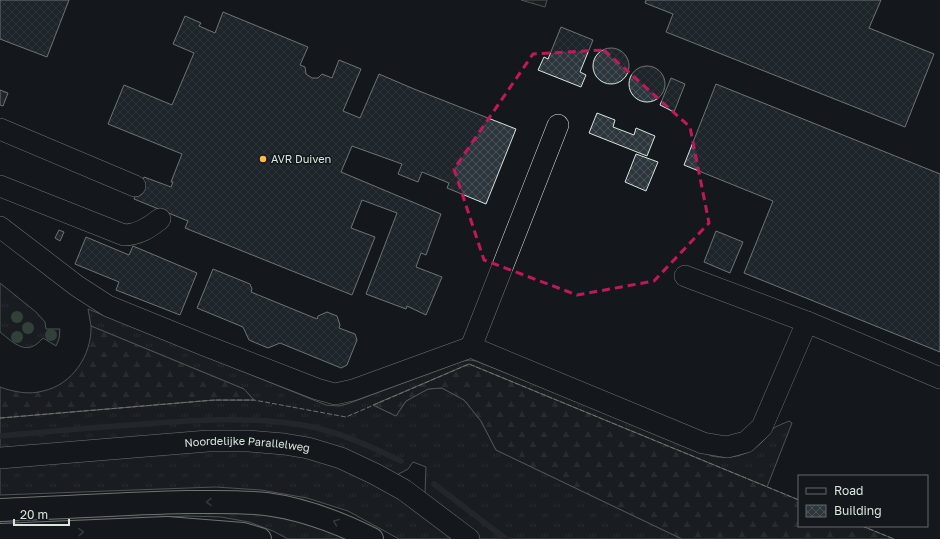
<svg xmlns="http://www.w3.org/2000/svg" width="940" height="539" font-family="'Golos Text',sans-serif">
  <defs>
    <pattern id="grass-tufts" width="24" height="20" patternUnits="userSpaceOnUse"><rect width="24" height="20" fill="#202428"/><path d="M3 7l-1-3M5 7V3M7 7l1-3M15 17l-1-3M17 17v-4M19 17l1-3" fill="none" stroke="#404447"/></pattern>
    <pattern id="forest-firs" width="22" height="20" patternUnits="userSpaceOnUse"><rect width="22" height="20" fill="#202428"/><path d="M5 1l3.5 6h-7zM16 11l3.5 6h-7z" fill="#404447"/></pattern>
    <pattern id="building-cross-hatch" width="8" height="8" patternUnits="userSpaceOnUse"><rect width="8" height="8" fill="#2c363c"/><path d="M0 0l8 8M0 8l8-8" fill="none" stroke="#4a5358"/></pattern>
  </defs>
  <rect width="100%" height="100%" fill="#14181c"/>
  <g fill="url(#grass-tufts)" stroke="#939e99">
    <path d="M0,283L36,312L45,322L46,329H60L59,339L56,346L43,338C27,357 15,344 0,332Z"/>
    <path d="M88,309L326,405L338,406L347,404L463,361L470,360L476,361L712,456C732,460 750,455 764,440C767,437 769,433 772,430C775,426 783,424 789,421L792,423L767,487L469,364L373,405L396,416L406,401L428,389L442,388L464,400L481,421L496,450L682,539H475L428,501L425,492L426,467L413,462L408,469L395,476L333,450L0,453V418L214,400H254L244,389L91,326Z"/>
    <polygon points="256,446 349,466 461,539 399,539 348,511 307,498 261,490 215,487 0,495 0,462"/>
    <polygon points="190,509 287,516 353,539 288,539 273,531 249,522 221,517 188,516 0,525 0,517"/>
  </g>
  <g fill="url(#forest-firs)" stroke="#939e99">
    <polygon points="521,0 547,0 545,7"/>
    <path d="M91,326L244,389L254,400H214L0,418V387C14,392 29,395 43,391C72,385 92,355 91,326Z"/>
    <polygon points="469,364 799,500 799,526 862,526 894,539 682,539 496,450 481,421 464,400 442,388 428,389 406,401 396,416 373,405"/>
  </g>
  <g fill="none" stroke-linecap="round" stroke-linejoin="round">
    <g stroke="#363b3e" stroke-width="5.5">
      <path d="M0,436C43,432 87,428 130,425C185,421 241,416 296,424C333,429 368,445 401,461"/>
      <polyline points="434,484 506,539"/>
    </g>
  </g>
  <g fill="url(#building-cross-hatch)" stroke="#d8e6dc">
    <polygon points="0,0 69,0 47,57 0,39"/>
    <polygon points="646,0 881,0 869,28 934,54 905,127 666,32 673,14 645,3"/>
    <polygon points="223,12 308,47 300,65 305,67 306,74 312,78 318,78 322,74 332,78 339,60 361,69 343,111 360,118 379,74 414,89 516,129 486,204 447,188 449,183 422,172 418,182 398,174 402,164 352,146 341,172 441,214 426,255 421,253 416,267 442,277 426,315 407,306 406,309 366,294 397,213 362,200 351,228 375,237 352,295 185,228 188,221 134,199 144,177 171,187 173,182 171,182 182,154 108,124 124,85 172,105 194,53 173,44 185,16 201,23 199,26 215,33"/>
    <polygon points="561,27 593,40 580,72 586,75 581,87 538,70 544,57 548,59"/>
    <circle cx="611" cy="66" r="18"/>
    <circle cx="647" cy="84" r="18"/>
    <polygon points="671,78 685,84 674,112 660,105"/>
    <polygon points="716,84 940,174 940,352 744,273 773,201 684,165"/>
    <polygon points="0,90 8,93 3,106 0,105"/>
    <polygon points="597,113 615,120 613,127 634,135 636,128 655,136 647,156 589,133"/>
    <polygon points="636,154 658,162 646,191 625,182"/>
    <polygon points="59,230 64,232 60,241 55,238"/>
    <polygon points="716,231 743,242 730,273 704,262"/>
    <polygon points="86,237 129,255 133,246 197,273 180,315 116,290 119,282 75,264"/>
    <polygon points="213,269 250,284 252,289 251,292 317,319 318,316 327,312 337,316 340,325 339,328 355,334 357,340 347,365 341,368 280,343 268,348 249,340 243,327 197,308"/>
  </g>
  <g fill="none" stroke-linecap="round" stroke-linejoin="round">
    <g stroke="#d8e6dc" stroke-width="22">
      <g id="minor">
        <polyline points="0,129 135,186"/>
        <path d="M0,186L124,235C138,235 149,228 160,219"/>
        <polyline points="0,227 77,286 108,306 204,345 317,389 335,394 353,390 471,347 703,443 727,447 746,442 762,427 807,322 685,276"/>
        <polyline points="807,322 940,378"/>
        <polyline points="471,347 558,125"/>
        <path id="s1" d="M0,458L208,441H249L284,444L308,448L341,458L375,474L404,490L469,539"/>
      </g>
    </g>
    <g stroke="#d8e6dc" stroke-width="24">
      <g id="highway">
        <path d="M0,510C62,508 125,503 187,502C213,502 240,501 266,504C304,509 338,522 372,539"/>
        <polyline points="0,535 167,528 243,534 260,539"/>
      </g>
    </g>
    <use href="#minor" stroke="#14181c" stroke-width="21"/>
    <use href="#highway" stroke="#14181c" stroke-width="22"/>
    <g stroke="#d8e6dc" stroke-width="1" stroke-dasharray="5 2" stroke-linecap="butt">
      <polyline points="0,418 214,400 254,400 346,417 469,364 799,500"/>
      <polyline points="862,526 894,539"/>
    </g>
  </g>
  <g fill="#55745f">
    <circle cx="17" cy="317" r="6"/>
    <circle cx="28" cy="328" r="6"/>
    <circle cx="51" cy="335" r="6"/>
    <circle cx="17" cy="337" r="6"/>
  </g>
  <defs><path id="oneway-chevron" d="M-2-3.5L2.5 0L-2 3.5" fill="none" stroke-width="1.6" stroke-linecap="round" stroke-linejoin="round"/></defs>
  <g stroke="#59605f">
    <use href="#oneway-chevron" transform="translate(209 502) rotate(179)"/>
    <use href="#oneway-chevron" transform="translate(336 522) rotate(-159)"/>
    <use href="#oneway-chevron" transform="translate(81 532) rotate(-3)"/>
  </g>
  <path d="M0 0H940V539H0ZM604,50L690,127L709,223L654,281L577,295L484,260L454,169L533,54Z" fill="#14181c" fill-opacity=".55" fill-rule="evenodd"/>
  <path fill="none" stroke="#c2185b" stroke-width="3" stroke-dasharray="8 5" stroke-linejoin="round" d="M604,50L690,127L709,223L654,281L577,295L484,260L454,169L533,54Z"/>
  <circle fill="#ffb74d" stroke="#14181c" stroke-width="1.5" cx="263" cy="159" r="4"/>
  <g text-anchor="middle" stroke-width="3" stroke-linejoin="round" paint-order="stroke">
    <g font-size="11" fill="#d8e6dc" stroke="#14181c" text-anchor="start">
      <text x="271" y="163">AVR Duiven</text>
    </g>
    <g font-size="11" fill="#d8e6dc" stroke="#14181c">
      <text dy="4" stroke="none"><textPath href="#s1" startOffset="248">Noordelijke Parallelweg</textPath></text>
    </g>
  </g>
  <rect x="798" y="475" width="130" height="52" fill="#14181c" stroke="#626a69"/>
  <rect x="806" y="488" width="20" height="6" fill="#14181c" stroke="#626a69"/>
  <text x="834" y="495" font-size="12" fill="#d8e6dc">Road</text>
  <rect x="806" y="505" width="20" height="12" fill="url(#building-cross-hatch)" stroke="#626a69"/>
  <text x="834" y="515" font-size="12" fill="#d8e6dc">Building</text>
  <path d="M14 519v6h55v-6" fill="none" stroke="#d8e6dc" stroke-width="2"/>
  <text x="20" y="519" font-size="12" fill="#d8e6dc" stroke="#14181c" stroke-width="3" paint-order="stroke">20 m</text>
</svg>
